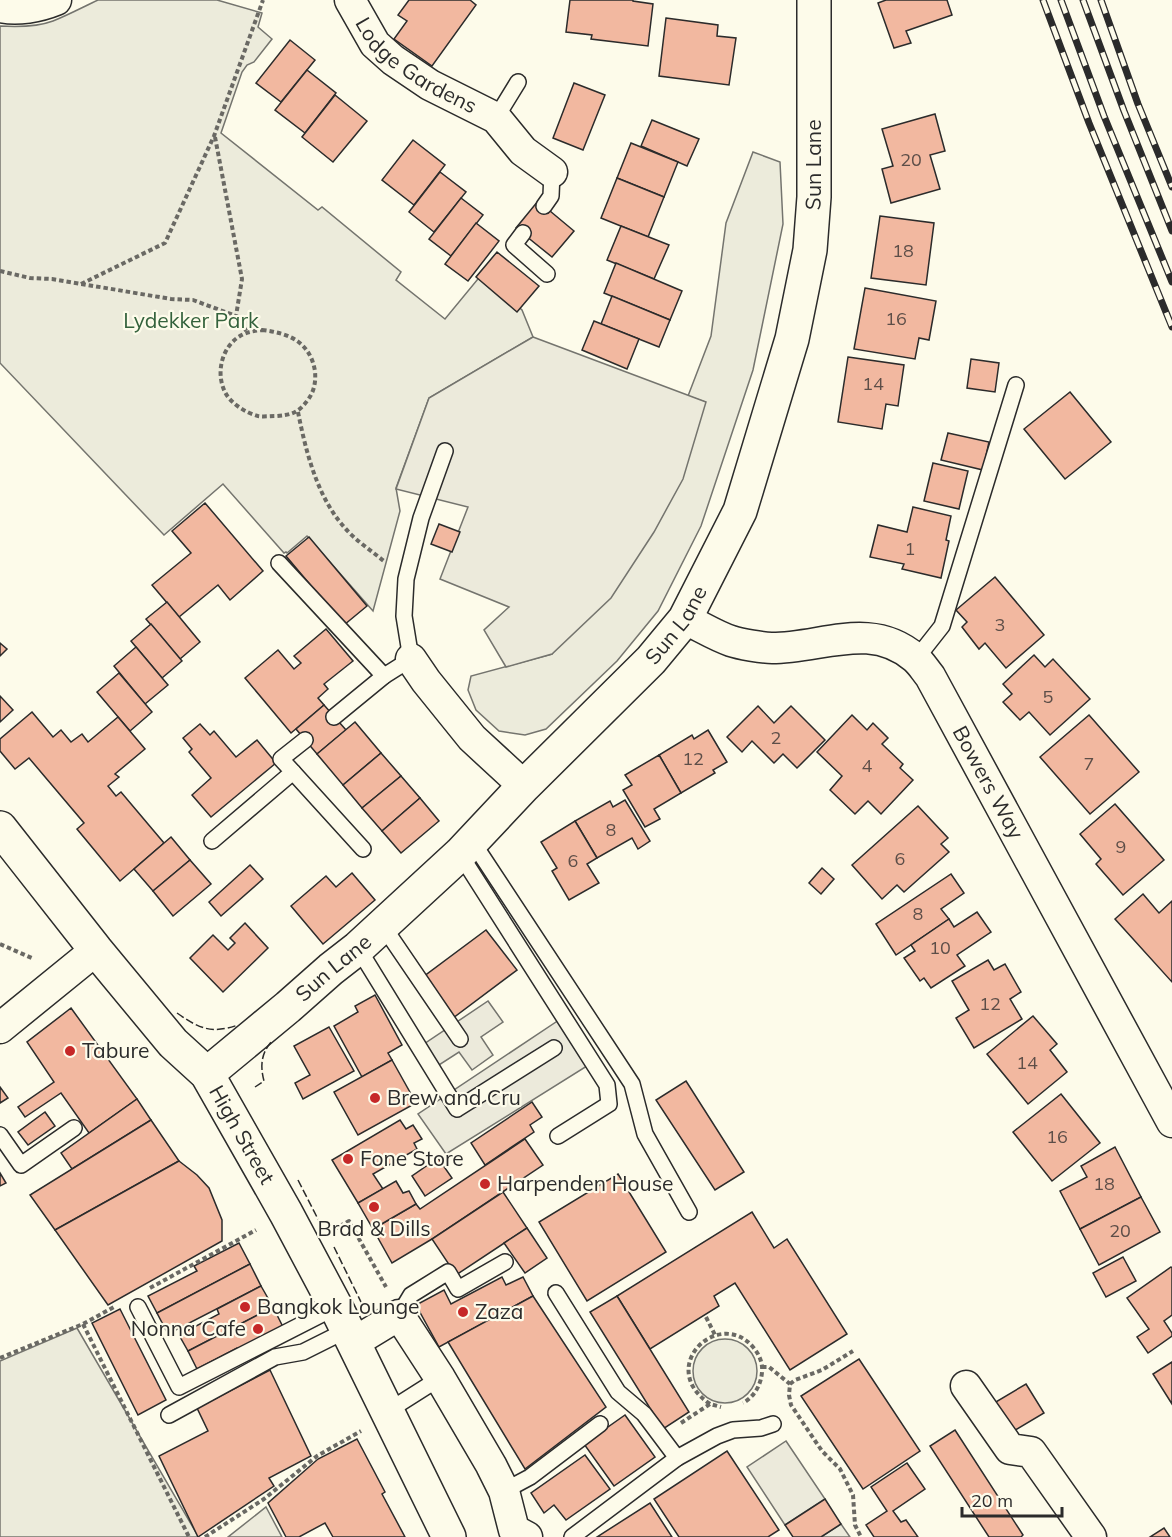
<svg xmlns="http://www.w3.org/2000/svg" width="1172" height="1537" font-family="Mulish,sans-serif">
  <rect width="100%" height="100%" fill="#fdfbea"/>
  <g fill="#ecebdb" stroke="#74746e" stroke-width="1.5">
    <path d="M98,0H217L262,13L258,27L272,39L254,62L247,65L242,72L221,133L318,210L322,207L401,272L396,280L445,319L482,274L522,310L533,337L429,398L396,488L400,511L373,611L307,536L287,553L286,552L284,553L223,484L164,535L0,363V26C17,27 37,27 53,21C68,15 83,7 98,0Z"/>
    <polygon points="753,152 780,162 783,224 753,370 701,526 658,611 617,661 546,729 525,735 499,731 476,710 468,690 471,676 552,654 705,402 688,396 711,336 726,223"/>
    <polygon points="77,1328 198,1536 198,1537 0,1537 0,1361"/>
    <circle cx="725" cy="1371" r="32"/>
  </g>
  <g fill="#eceadb" stroke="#74746e" stroke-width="1.5">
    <polygon points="533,337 706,402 683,479 654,532 611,598 552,654 506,667 484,630 509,607 440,579 468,507 396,489 429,398"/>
    <polygon points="488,1001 503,1022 481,1037 493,1055 472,1070 459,1052 439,1065 424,1044"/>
    <polygon points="559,1020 587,1066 446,1154 418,1114"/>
    <polygon points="786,1441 825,1499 785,1525 747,1467"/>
    <polygon points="266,1507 282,1537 228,1537"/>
    <polygon points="841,1524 850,1537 821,1537"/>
  </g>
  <g fill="#f2b8a0" stroke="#2b2b2b" stroke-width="1.5">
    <polygon points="409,0 470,0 476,5 432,66 394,39 407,21 398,15"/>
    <polygon points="570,0 633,0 633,1 653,4 648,46 591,39 592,35 566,32"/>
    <polygon points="886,0 947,0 952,15 906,31 911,43 894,48 878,3"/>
    <polygon points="666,18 718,25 717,36 736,38 729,85 659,76"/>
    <polygon points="290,40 315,60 281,102 256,83"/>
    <polygon points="307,70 336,93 305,133 275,110"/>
    <polygon points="574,83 605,95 583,150 553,138"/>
    <polygon points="335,95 367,121 333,162 302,137"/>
    <polygon points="935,114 945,151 930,155 940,189 891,203 882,169 893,166 882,129"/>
    <polygon points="652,120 699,139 687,166 641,146"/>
    <polygon points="413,140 445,165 414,205 382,180"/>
    <polygon points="631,143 678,162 664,197 617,178"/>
    <polygon points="440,172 466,192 434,232 409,212"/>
    <polygon points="617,178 664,197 648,237 601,218"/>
    <polygon points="461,198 483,215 451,256 429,239"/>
    <polygon points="538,201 574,231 552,257 516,228"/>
    <polygon points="880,216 934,223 926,285 871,278"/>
    <polygon points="476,223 499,241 468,281 445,264"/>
    <polygon points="621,226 669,245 654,279 607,260"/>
    <polygon points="497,252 539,286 517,312 476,277"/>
    <polygon points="616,263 682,291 670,320 604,293"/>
    <polygon points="865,288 936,301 929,340 919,338 915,359 854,349"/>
    <polygon points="612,296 670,320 659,347 601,324"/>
    <polygon points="594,321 639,339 627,369 582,350"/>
    <polygon points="848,357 904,365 898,406 886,404 882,429 838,422"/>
    <polygon points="971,359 999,363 995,392 967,388"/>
    <polygon points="1070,392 1111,442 1065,479 1024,429"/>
    <polygon points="948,433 989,442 983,470 941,460"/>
    <polygon points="933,463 968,471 959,509 924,501"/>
    <polygon points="205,503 263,571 230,600 218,585 179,617 152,585 191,553 172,531"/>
    <polygon points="913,507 951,516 946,540 949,541 941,578 902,569 904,564 870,557 878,525 907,532"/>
    <polygon points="439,524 460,532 452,552 431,544"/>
    <polygon points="309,537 367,606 344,625 286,556"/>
    <polygon points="995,577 1044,635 1006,668 985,643 979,649 962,627 967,622 956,610"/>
    <polygon points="167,602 200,642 180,659 146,619"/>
    <polygon points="151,624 182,661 162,678 131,641"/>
    <polygon points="326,629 353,661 324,684 328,689 318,698 324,705 291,733 245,678 278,650 294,669 301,663 294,656"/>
    <polygon points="0,643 7,649 0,656"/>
    <polygon points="136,647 168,685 145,704 114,666"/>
    <polygon points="1034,655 1045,667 1053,659 1090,699 1050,735 1029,712 1020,720 1003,702 1012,694 1003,684"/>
    <polygon points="119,673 152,712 130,731 97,692"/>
    <polygon points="0,696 13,710 0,722"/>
    <polygon points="324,705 346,730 317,754 296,729"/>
    <polygon points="758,706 774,723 791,706 825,740 797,768 783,754 774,763 752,741 742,752 727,737"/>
    <polygon points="32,712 53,737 61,730 71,742 82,734 88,742 118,717 145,749 115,774 119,777 108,786 116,796 121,792 164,843 120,881 77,829 84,823 29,758 15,769 0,751 0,739"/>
    <polygon points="852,715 867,730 873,723 888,738 882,744 903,764 900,768 913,780 881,814 868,801 855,814 830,790 842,776 817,752"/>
    <polygon points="1089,715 1139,772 1090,814 1040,757"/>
    <polygon points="355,722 381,753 343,785 317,754"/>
    <polygon points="200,724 210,735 214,731 236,757 257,740 276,763 211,817 192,795 211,778 189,752 192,749 183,738"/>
    <polygon points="708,730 727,762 713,770 715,773 681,793 659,755 692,735 694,739"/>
    <polygon points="381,753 401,776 362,808 343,785"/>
    <polygon points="659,755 681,793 654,809 660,819 645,827 623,790 632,785 625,775"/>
    <polygon points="401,776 420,798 382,831 362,808"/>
    <polygon points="420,798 439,821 401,853 382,831"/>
    <polygon points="625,800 650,841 638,849 632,838 597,858 575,821 610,801 613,807"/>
    <polygon points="1115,804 1164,860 1123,895 1096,864 1101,859 1080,834"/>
    <polygon points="918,806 948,838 941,844 949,852 904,892 897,885 882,899 852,865"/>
    <polygon points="575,821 597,858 587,864 599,883 569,900 552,871 557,868 541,842"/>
    <polygon points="171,837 190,860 153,891 134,869"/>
    <polygon points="190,860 211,884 173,916 153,891"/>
    <polygon points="250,865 263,879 221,916 209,902"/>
    <polygon points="822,868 834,879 821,894 809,883"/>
    <polygon points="352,873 375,900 323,944 291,906 326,876 336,887"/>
    <polygon points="951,874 964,893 941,909 949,919 896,955 876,924"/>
    <polygon points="1143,894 1159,913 1172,901 1172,982 1115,919"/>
    <polygon points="977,912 991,932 957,955 965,966 931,988 924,978 920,981 904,958 915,951 911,945 949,919 954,927"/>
    <polygon points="245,923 268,948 223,992 190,958 213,935 228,950 235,943 230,938"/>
    <polygon points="486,930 517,970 453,1018 423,977"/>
    <polygon points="988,960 994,970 1005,964 1021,992 1010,999 1022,1019 974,1048 956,1018 969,1010 952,981"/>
    <polygon points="375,995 402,1045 388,1053 392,1060 362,1077 334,1026 358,1012 355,1006"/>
    <polygon points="71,1008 137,1099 89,1133 61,1093 25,1117 18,1107 54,1082 27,1042"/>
    <polygon points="1033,1016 1057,1044 1050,1050 1067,1072 1028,1104 987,1054"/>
    <polygon points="329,1027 354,1071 303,1099 295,1083 310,1075 294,1046"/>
    <polygon points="392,1060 416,1103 358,1135 334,1092"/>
    <polygon points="686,1081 744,1172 715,1190 656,1100"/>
    <polygon points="0,1087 8,1098 0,1103"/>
    <polygon points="1061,1094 1100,1143 1052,1181 1013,1132"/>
    <polygon points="137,1099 151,1120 72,1169 61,1153"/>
    <polygon points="532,1102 542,1117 530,1125 534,1132 485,1165 471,1143"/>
    <polygon points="45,1112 55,1126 28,1145 18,1132"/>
    <polygon points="151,1120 179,1161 55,1230 30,1195"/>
    <polygon points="400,1120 406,1129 413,1125 422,1139 414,1143 417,1149 373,1174 383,1189 358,1203 332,1160"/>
    <polygon points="525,1139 543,1165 432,1239 392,1263 373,1229 416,1204 420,1209"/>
    <polygon points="1115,1147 1141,1197 1080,1229 1060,1191 1087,1177 1081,1166"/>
    <polygon points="438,1158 452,1178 425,1196 412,1176"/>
    <polygon points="179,1161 197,1175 209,1188 222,1220 222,1241 108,1305 55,1230"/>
    <polygon points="0,1173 6,1183 0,1186"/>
    <polygon points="618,1174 666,1252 587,1301 539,1222"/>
    <polygon points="396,1181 403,1193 409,1191 416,1204 373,1229 358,1203"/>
    <polygon points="503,1192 527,1228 456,1275 432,1239"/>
    <polygon points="1141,1197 1160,1232 1099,1265 1080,1229"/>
    <polygon points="752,1212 774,1248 787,1239 847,1334 790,1370 735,1283 714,1296 719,1306 650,1349 617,1296"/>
    <polygon points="527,1228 547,1258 525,1273 504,1243"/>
    <polygon points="239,1243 250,1264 157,1313 148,1296 197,1271 194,1266"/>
    <polygon points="1123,1257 1136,1281 1106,1297 1093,1273"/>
    <polygon points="250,1264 261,1286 168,1334 157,1313"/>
    <polygon points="1171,1267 1172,1268 1172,1315 1164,1321 1172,1333 1172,1336 1148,1353 1137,1337 1149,1329 1127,1298"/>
    <polygon points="502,1277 506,1285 523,1277 533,1296 439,1347 416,1305 444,1290 451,1304"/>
    <polygon points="261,1286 273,1307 188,1351 179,1335 219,1314 217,1309"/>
    <polygon points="533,1296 606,1407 525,1469 448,1342"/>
    <polygon points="617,1296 689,1412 663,1429 590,1312"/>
    <polygon points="273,1307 284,1329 239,1352 237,1348 197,1369 188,1351"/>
    <polygon points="120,1309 166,1400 138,1415 92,1323"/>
    <polygon points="859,1359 920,1451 863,1489 801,1396"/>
    <polygon points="1172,1362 1172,1404 1153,1374"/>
    <polygon points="270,1370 311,1456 269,1478 274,1486 198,1537 159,1456 208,1431 197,1408"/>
    <polygon points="1026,1384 1044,1413 1007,1435 989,1406"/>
    <polygon points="625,1415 655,1457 614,1486 584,1444"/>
    <polygon points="955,1430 1023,1535 1021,1537 989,1537 930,1446"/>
    <polygon points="357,1439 385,1492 382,1494 405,1537 333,1537 325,1523 299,1537 286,1537 268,1503 318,1459"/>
    <polygon points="727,1451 779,1530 768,1537 679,1537 654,1499"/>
    <polygon points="585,1455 610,1489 566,1520 554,1505 544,1513 531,1493"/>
    <polygon points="907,1463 925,1489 893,1511 901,1522 906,1520 918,1537 874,1537 866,1525 887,1511 871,1487"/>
    <polygon points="825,1499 841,1524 821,1537 793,1537 785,1525"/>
    <polygon points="650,1503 672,1537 597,1537"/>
    <polygon points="1164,1528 1170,1537 1150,1537"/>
  </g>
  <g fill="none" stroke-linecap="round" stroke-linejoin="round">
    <g stroke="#2b2b2b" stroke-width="18">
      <g id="service">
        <polyline points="496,118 518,82"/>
        <polyline points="544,206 551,196 552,172"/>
        <polyline points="523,233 514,245 547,274"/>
        <polyline points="279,563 384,676"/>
        <polyline points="916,659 942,626 1016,385"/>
        <polyline points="334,717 384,676 411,659 404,616 406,579 421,518 445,451"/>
        <polyline points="293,772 363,849"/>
        <polyline points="212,841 293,772 281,759 305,740"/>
        <polyline points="472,841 632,1084 645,1134 689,1212"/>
        <polyline points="460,854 607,1085 609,1104 558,1136"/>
        <polyline points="383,926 460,1039"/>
        <polyline points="358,948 457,1109 554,1048"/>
        <polyline points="0,1135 21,1165 74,1128"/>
        <polyline points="556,1293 618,1392 644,1414 677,1458"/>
        <polyline points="138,1307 179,1387 336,1307"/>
        <polyline points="399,1315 411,1295 448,1272 458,1289 505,1262"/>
        <polyline points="388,1411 440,1378"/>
        <polyline points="169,1415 275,1357 303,1352 347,1330"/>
        <polyline points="504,1491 530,1477 600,1424"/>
        <polyline points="572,1537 677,1458 717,1436 733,1430 761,1428 773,1424"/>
      </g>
    </g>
    <g stroke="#2b2b2b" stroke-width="33">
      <g id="minor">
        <path id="s1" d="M350,0L375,44L393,60L430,85L496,118L523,151L552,172"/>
        <path d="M0,7C17,11 39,7 56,0"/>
        <path id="s2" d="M685,619C700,626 716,636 731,641C740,644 763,648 772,648C822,648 871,620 915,658C921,663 925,670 930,676L1172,1122"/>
        <polyline points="411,659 426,681 472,738 524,786"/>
        <polyline points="0,1028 96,950"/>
        <polyline points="353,1343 399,1315 440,1378 491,1465 504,1491 514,1530 527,1537"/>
        <polyline points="966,1386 1010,1449 1031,1452 1091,1537"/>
      </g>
    </g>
    <g stroke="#2b2b2b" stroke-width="36">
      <g id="tertiary">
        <path id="s3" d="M207,1074L288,1007L331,969L358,948L460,854L524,786L651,660L685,619L740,511L792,339L810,250L814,197V0"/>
      </g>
    </g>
    <g stroke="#2b2b2b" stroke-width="36">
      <g id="primary">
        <path id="s4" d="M0,828L96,950L173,1043L207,1074L286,1213L336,1307L449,1537"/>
      </g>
    </g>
    <g stroke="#6a6964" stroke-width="4" stroke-dasharray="4.5 3" stroke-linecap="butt">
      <polyline points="215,137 242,279 236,316"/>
      <polyline points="0,271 30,278 52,279 171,299 193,300 236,316 247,332"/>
      <polyline points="81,284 165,243 214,136 263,0"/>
      <path d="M262,330C289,333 310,342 315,371C316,383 314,392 307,401C298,413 291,415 276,416C270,416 263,417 258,416C246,413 230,403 225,392C216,374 221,350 237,338C245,332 253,331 262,330Z"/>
      <path d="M298,412C306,452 317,497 345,528C356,541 372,551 385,562"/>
      <polyline points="0,944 34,959"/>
      <polyline points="333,1230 349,1221 386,1287"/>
      <polyline points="150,1288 256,1230"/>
      <polyline points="706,1317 715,1335"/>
      <polyline points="83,1324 189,1537"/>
      <polyline points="0,1358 83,1324 114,1307"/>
      <polyline points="762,1367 769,1367 790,1384 789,1395 791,1405 822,1451 840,1469 853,1495 855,1525 861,1537"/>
      <polyline points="790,1384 795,1380 822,1370 853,1351"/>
      <path d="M710,1404C655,1367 719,1307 753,1347C759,1354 763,1363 762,1372C761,1385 754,1397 743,1403"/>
      <polyline points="681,1423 710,1404 721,1407"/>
      <polyline points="205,1537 264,1499 317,1456 361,1431"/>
    </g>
    <use href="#service" stroke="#fdfbea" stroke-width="15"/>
    <use href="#minor" stroke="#fdfbea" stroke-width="30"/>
    <use href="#tertiary" stroke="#fdfbea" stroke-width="33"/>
    <use href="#primary" stroke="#fdfbea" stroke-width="33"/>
    <g stroke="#2b2b2b" stroke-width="7">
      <g id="rail">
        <polyline points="1043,0 1089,123 1172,327"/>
        <polyline points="1061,0 1104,116 1172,282"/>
        <polyline points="1083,0 1124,111 1172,231"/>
        <polyline points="1101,0 1138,104 1172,187"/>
      </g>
    </g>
    <use href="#rail" stroke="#fdfbea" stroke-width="4.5" stroke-dasharray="14" stroke-linecap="butt"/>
    <g stroke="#2b2b2b" stroke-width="1.5" stroke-dasharray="8 3" stroke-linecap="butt">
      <path d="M177,1013C200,1029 211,1034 238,1025"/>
      <path d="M255,1087L264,1081C260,1066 261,1053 272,1041"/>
      <polyline points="298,1180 321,1225"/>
      <polyline points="334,1247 362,1304"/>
    </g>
  </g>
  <g fill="#c62828" stroke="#fdfbea" stroke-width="2">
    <circle cx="70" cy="1051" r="6"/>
    <circle cx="375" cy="1098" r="6"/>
    <circle cx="348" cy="1159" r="6"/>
    <circle cx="485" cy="1184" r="6"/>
    <circle cx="374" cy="1207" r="6"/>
    <circle cx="245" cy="1307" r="6"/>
    <circle cx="463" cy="1312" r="6"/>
    <circle cx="258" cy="1329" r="6"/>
  </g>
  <g text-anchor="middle" stroke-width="4.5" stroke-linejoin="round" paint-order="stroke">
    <g font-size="18" fill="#5d4e48">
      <text x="911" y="166">20</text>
      <text x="903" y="257">18</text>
      <text x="896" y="325">16</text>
      <text x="873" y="390">14</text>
      <text x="910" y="555">1</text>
      <text x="1000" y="631">3</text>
      <text x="1048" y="703">5</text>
      <text x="776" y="744">2</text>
      <text x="693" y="765">12</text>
      <text x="1089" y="770">7</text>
      <text x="867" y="772">4</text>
      <text x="611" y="836">8</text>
      <text x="1121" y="853">9</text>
      <text x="900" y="865">6</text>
      <text x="573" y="867">6</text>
      <text x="918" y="920">8</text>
      <text x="940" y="954">10</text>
      <text x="990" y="1010">12</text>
      <text x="1027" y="1069">14</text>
      <text x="1057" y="1143">16</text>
      <text x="1104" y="1190">18</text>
      <text x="1120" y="1237">20</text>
    </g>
    <g font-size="21" fill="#2b2b2b" stroke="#fdfbea">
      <text dy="7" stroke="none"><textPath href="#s1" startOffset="96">Lodge Gardens</textPath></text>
      <text dy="7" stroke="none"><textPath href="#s3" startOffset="1138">Sun Lane</textPath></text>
      <text dy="7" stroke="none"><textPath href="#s3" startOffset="651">Sun Lane</textPath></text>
      <text dy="7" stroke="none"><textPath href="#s2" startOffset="386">Bowers Way</textPath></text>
      <text dy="7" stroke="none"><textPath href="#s3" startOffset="165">Sun Lane</textPath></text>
      <text dy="7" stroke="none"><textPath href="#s4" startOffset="392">High Street</textPath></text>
    </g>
    <g font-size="21" fill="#34623c" stroke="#fdfbea">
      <text x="191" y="328">Lydekker Park</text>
    </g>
    <g font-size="21" fill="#2b2b2b" stroke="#fdfbea" text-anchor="start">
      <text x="82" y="1058">Tabure</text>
      <text x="387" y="1105">Brew and Cru</text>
      <text x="360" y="1166">Fone Store</text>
      <text x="497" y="1191">Harpenden House</text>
      <text x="374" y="1236" text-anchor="middle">Brad &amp; Dills</text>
      <text x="257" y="1314">Bangkok Lounge</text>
      <text x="475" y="1319">Zaza</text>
      <text x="246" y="1336" text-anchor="end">Nonna Cafe</text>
    </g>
  </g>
  <path d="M962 1507v9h100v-9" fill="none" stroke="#2b2b2b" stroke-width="3"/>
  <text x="971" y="1507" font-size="18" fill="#2b2b2b" stroke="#fdfbea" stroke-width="4.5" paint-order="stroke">20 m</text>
</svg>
